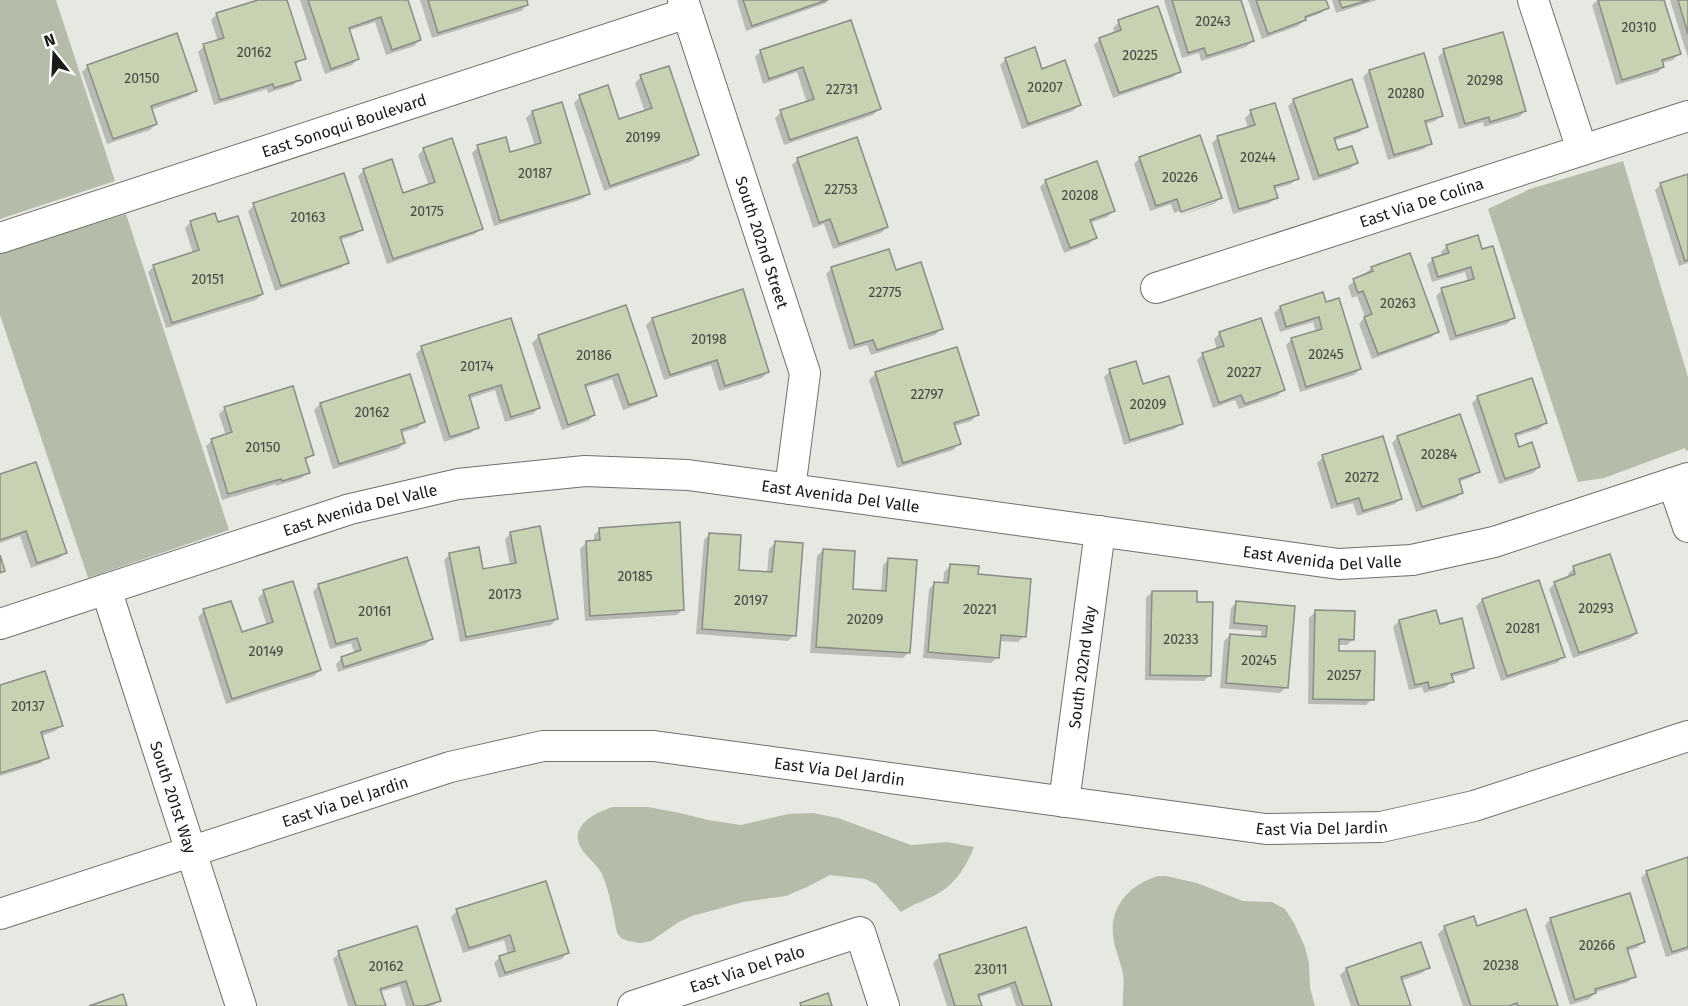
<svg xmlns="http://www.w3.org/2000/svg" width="1688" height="1006" font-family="'Fira Sans',sans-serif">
  <rect width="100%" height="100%" fill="#e6e9e2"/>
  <g fill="#b6bcaa">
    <polygon points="0,0 56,0 115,181 0,219"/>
    <polygon points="1623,161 1688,377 1688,450 1686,451 1685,448 1604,478 1578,482 1488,209 1530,189"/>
    <polygon points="126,214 229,530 88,578 0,315 0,253"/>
    <path d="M613,807H648L680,813L708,820L741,825L788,814L813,813L838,818L911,845L947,842L974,847C967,865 956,883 939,893C927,900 913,904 901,912L876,884L865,879L830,875L807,887L786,896L743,902L692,916L679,922L651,941L640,943L628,941L621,938L617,933C613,913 610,893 602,874C597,864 587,858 581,848C568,826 596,812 613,807Z"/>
    <path d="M1158,876H1166L1197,883L1243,901L1272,902L1285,909L1294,923L1305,947L1309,963L1310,988L1315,1006H1123C1122,995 1125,984 1123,974C1121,963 1116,953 1114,942C1107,909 1128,885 1158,876Z"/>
  </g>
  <g fill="#0003">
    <polygon points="263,0 286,0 304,58 295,65 299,79 293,85 268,93 267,89 214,105 198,52 204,46 218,41 211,20 217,14"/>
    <polygon points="300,0 406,0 420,40 414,46 386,55 375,22 348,31 358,59 352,65 325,74"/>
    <polygon points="420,0 525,0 527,5 521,11 432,38"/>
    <polygon points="737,0 829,0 826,3 746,31"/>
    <polygon points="1164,0 1240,0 1252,41 1246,47 1201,61 1199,53 1182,58"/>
    <polygon points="1248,0 1325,0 1327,7 1321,13 1305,19 1298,26 1262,39"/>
    <polygon points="1332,0 1377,0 1336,13"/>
    <polygon points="1598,0 1663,0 1679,54 1673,60 1662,63 1663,67 1657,73 1616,85 1592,5"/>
    <polygon points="1670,0 1688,0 1688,58"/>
    <polygon points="850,21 879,109 873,115 784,145 775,118 781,112 807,103 797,72 763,84 755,57 761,51"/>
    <polygon points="1119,22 1179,71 1173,77 1113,98 1094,45 1100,39 1115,34 1113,28"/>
    <polygon points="1444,51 1525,111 1519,117 1484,127 1483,122 1459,129 1438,57"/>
    <polygon points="1423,55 1441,115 1435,121 1425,124 1430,143 1424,149 1388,160 1363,77 1369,71"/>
    <polygon points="1006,59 1041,70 1079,105 1073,111 1022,129 1000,65"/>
    <polygon points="88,66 195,90 189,96 151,110 156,124 150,130 107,144 82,72"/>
    <polygon points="641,77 698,155 692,161 604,191 574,103 580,97 618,121 645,112 635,83"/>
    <polygon points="1294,100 1366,126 1360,132 1334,141 1337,152 1356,163 1350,169 1313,181 1288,106"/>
    <polygon points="561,104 589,193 583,199 494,226 472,153 478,147 509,154 535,146 526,118 532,112"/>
    <polygon points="1251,112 1297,178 1291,184 1274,189 1276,197 1270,203 1233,214 1212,143 1218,137 1248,128 1245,118"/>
    <polygon points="424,149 481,229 475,234 387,264 358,176 364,170 402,195 429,186 418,155"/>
    <polygon points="1140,158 1220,198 1214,204 1175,217 1215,202 1215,199 1174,213 1171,204 1150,211 1134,164"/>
    <polygon points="798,159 887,227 881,233 833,249 824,224 813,228 792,165"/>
    <polygon points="1688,176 1688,263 1679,266 1655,190 1661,184"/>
    <polygon points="1046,181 1113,211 1107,217 1090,223 1095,238 1089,244 1064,253 1040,187"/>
    <polygon points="254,205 361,229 355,235 340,240 347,262 341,268 275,291 248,211"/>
    <polygon points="191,222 217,224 262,294 256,300 166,328 148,272 154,266 193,253 185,228"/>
    <polygon points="1447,246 1481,251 1513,318 1507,324 1450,341 1436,296 1442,290 1468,282 1465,272 1432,282 1427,265 1433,259 1442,256 1441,252"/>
    <polygon points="832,268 941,329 935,335 871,355 867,345 849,350 826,274"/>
    <polygon points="1372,268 1437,331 1432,337 1372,359 1359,324 1365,317 1357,296 1352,298 1348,286"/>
    <polygon points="1322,294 1360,369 1354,375 1300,392 1286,345 1292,339 1316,332 1313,322 1280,332 1274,313 1280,307"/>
    <polygon points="625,307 655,395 649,401 623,410 612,379 584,388 594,415 588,421 562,430 532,343 538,337"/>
    <polygon points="652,319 768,372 762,378 719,391 711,365 664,380 646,325"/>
    <polygon points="510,320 539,408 533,414 505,422 495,390 468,399 477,427 471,433 444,442 416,354 422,348"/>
    <polygon points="1220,333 1283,390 1277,396 1239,409 1235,400 1213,408 1197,360 1203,354 1217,350 1214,339"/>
    <polygon points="956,348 977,415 971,421 954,426 959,444 953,450 897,468 869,380 875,374"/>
    <polygon points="1110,371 1142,386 1181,423 1175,429 1124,445 1104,377"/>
    <polygon points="1478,397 1545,423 1539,429 1514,437 1518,449 1539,467 1533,473 1499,484 1472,403"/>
    <polygon points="320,404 423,422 417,428 401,433 404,443 398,449 333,469 314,410"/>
    <polygon points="225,408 312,455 305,461 308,472 302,478 276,486 276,484 222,500 206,446 212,440 226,436 219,414"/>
    <polygon points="1398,437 1478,471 1472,477 1458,482 1462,492 1456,498 1416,512 1392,443"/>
    <polygon points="1323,457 1401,498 1395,504 1357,516 1353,503 1331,509 1317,463"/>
    <polygon points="0,475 65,552 59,558 31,568 20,536 0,543"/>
    <polygon points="600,529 683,609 677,615 585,621 580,549 586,543 594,542 594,535"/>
    <polygon points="511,533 557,619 551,625 460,642 444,560 450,554 482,571 510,566 505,539"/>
    <polygon points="710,534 737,571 767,573 769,549 775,543 794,635 788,641 696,634 704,540"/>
    <polygon points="823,550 851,590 881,592 883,565 889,559 909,652 903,658 810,653 817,556"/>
    <polygon points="406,559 431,639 425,645 338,672 336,664 342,658 355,654 351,643 330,649 313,592 318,586"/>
    <polygon points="950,566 977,576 1024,636 1018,642 999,641 998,657 991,663 923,658 929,589 935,583 943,584 944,572"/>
    <polygon points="1574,568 1636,633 1630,639 1573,658 1549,589 1555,583 1569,578 1568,574"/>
    <polygon points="264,592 320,670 314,676 226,704 198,617 204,611 241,634 267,626 258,598"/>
    <polygon points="1152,592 1210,675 1204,681 1145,680 1146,598"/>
    <polygon points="1482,600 1563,657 1557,663 1501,681 1476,606"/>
    <polygon points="1237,602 1293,607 1286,687 1280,693 1220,688 1224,641 1230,635 1261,638 1261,631 1229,629 1231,608"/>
    <polygon points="1315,612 1353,639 1347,645 1338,645 1337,652 1372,699 1366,705 1308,704 1309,618"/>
    <polygon points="1399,621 1439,626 1473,667 1467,673 1451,677 1452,681 1446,687 1424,693 1422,687 1409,690 1393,627"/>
    <polygon points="0,687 61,726 55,731 41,736 47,757 41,763 0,776"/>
    <polygon points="1688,859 1688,950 1666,957 1641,878 1647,872"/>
    <polygon points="457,911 567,953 562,959 499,978 494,963 500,957 508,955 504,940 463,953 451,917"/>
    <polygon points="1473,918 1476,928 1557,1006 1463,1006 1438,934 1444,928"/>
    <polygon points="1551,919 1643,942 1637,948 1626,951 1634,976 1628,982 1596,992 1589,999 1570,1005 1545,925"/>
    <polygon points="416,928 439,1000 433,1006 406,1006 400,986 380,992 384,1006 348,1006 333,959 339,953"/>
    <polygon points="1025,929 1050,1006 1016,1006 1010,987 977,998 980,1006 947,1006 933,963 939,957"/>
    <polygon points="1428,967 1422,973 1401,981 1410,1006 1351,1006 1340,975 1346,969"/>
  </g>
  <g fill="#c7d2b3" stroke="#8a8d86" stroke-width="1.5">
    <polygon points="258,0 287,0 306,59 295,62 301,80 274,88 273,84 220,100 203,44 224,38 216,13"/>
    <polygon points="308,0 408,0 421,40 392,50 381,17 349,28 359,59 331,69"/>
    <polygon points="428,0 527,0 528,5 438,33"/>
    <polygon points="743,0 827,0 752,26"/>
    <polygon points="1172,0 1241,0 1254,41 1207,56 1204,48 1188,53"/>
    <polygon points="1256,0 1326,0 1329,8 1305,17 1306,20 1268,34"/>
    <polygon points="1339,0 1369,0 1342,8"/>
    <polygon points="1598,0 1664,0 1681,54 1662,60 1664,67 1622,80"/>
    <polygon points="1678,0 1688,0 1688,34"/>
    <polygon points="1158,6 1181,72 1119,93 1099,38 1121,30 1118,20"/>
    <polygon points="851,20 881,109 790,140 780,110 814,99 803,67 769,79 760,50"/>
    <polygon points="1503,32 1526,111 1490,122 1489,117 1465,124 1443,49"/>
    <polygon points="177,33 197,91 151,106 157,124 113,139 87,65"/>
    <polygon points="1035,47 1042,69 1065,60 1081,105 1028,124 1005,58"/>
    <polygon points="1424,53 1443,116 1425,121 1432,144 1394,155 1369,70"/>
    <polygon points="669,66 699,155 610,186 579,95 608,85 619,119 652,108 640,75"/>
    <polygon points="1352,79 1368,127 1334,138 1338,150 1352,146 1358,163 1319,176 1293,99"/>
    <polygon points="562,102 590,194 500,221 477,145 506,137 510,152 541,143 532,111"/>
    <polygon points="1275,103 1299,179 1274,186 1278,198 1239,209 1217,136 1255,125 1250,110"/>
    <polygon points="1200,135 1222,198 1181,212 1177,199 1156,206 1139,157"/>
    <polygon points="857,137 888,227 839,244 830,219 819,223 797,158"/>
    <polygon points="452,138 483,229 393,259 363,169 392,159 403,193 435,182 423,148"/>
    <polygon points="1097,161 1115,211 1090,220 1097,238 1070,248 1045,180"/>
    <polygon points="344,173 363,230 340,237 349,263 281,286 253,203"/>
    <polygon points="1688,174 1688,260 1685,261 1660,183"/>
    <polygon points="215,213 218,222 238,216 263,294 172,323 153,265 199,250 190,221"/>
    <polygon points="1478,235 1482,249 1493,246 1515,318 1456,336 1441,288 1474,279 1471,267 1438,277 1432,258 1449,253 1446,245"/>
    <polygon points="889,249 896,270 921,262 943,329 877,350 873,340 855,345 831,267"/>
    <polygon points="1410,253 1439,332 1378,354 1364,317 1372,314 1363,291 1358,293 1353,279 1373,271 1371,267"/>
    <polygon points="743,289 769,372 725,386 717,360 670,375 652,318"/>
    <polygon points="1323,292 1326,302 1339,298 1361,369 1306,387 1291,338 1322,329 1319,317 1286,327 1280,306"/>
    <polygon points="626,305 657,396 629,405 618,374 585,385 595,415 568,425 538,335"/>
    <polygon points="511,318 540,408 511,417 501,385 469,395 479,428 450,437 421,346"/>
    <polygon points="1261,318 1285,390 1245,404 1241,395 1219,403 1202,353 1224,346 1219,332"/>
    <polygon points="957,347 979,415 954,423 961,444 903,463 875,372"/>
    <polygon points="1136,361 1143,384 1169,376 1183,424 1130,440 1109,369"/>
    <polygon points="410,374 425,422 401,430 405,443 339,464 320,403"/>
    <polygon points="1532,378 1547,423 1515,434 1519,447 1532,442 1540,467 1505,479 1477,396"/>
    <polygon points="293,386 314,455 305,458 310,473 282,481 281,479 228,494 211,439 232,432 224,407"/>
    <polygon points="1460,414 1480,472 1459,479 1463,493 1422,507 1397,436"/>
    <polygon points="1383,436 1402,499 1363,511 1359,498 1337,504 1322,455"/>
    <polygon points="36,462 67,553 37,563 26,531 0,540 0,474"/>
    <polygon points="680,522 684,610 590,616 586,541 600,540 599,528"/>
    <polygon points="540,526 558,619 466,637 449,553 479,547 483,569 516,563 510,532"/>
    <polygon points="709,533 741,535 739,570 772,572 775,541 803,543 796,636 702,629"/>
    <polygon points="823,549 855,551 853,589 886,591 888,558 917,560 910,653 816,647"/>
    <polygon points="1610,554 1637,633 1579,653 1554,582 1575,574 1573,566"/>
    <polygon points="0,555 5,571 0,573"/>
    <polygon points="407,557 433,639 344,667 341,657 361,650 357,638 336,644 318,584"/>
    <polygon points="950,564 979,566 978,574 1031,579 1026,637 1001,635 999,658 928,652 934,582 948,583"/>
    <polygon points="1539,580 1565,657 1507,676 1482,599"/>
    <polygon points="293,581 321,670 232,699 203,609 231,601 242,632 273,622 263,590"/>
    <polygon points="1152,591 1197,591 1197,602 1213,602 1211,676 1150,675"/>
    <polygon points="1236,601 1295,606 1288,688 1226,683 1230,634 1266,637 1267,626 1234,623"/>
    <polygon points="1315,610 1355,611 1354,640 1339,639 1339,651 1375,651 1374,700 1313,699"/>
    <polygon points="1436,610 1440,624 1462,618 1474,668 1451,674 1454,682 1429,688 1428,682 1415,685 1399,620"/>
    <polygon points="45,671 63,726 41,732 49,758 0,773 0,685"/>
    <polygon points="1688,857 1688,947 1672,952 1646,871"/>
    <polygon points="546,881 569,953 505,973 499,956 515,951 510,935 469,948 456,909"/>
    <polygon points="1630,893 1645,942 1627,948 1636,977 1595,989 1596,993 1575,1000 1550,918"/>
    <polygon points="1526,909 1558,1006 1518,1006 1517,1003 1509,1006 1471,1006 1444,926 1474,916 1477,926"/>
    <polygon points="417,926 441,1001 424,1006 414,1006 406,981 380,989 386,1006 356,1006 338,951"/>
    <polygon points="1026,927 1052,1006 1023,1006 1015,982 978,995 982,1006 955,1006 939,955"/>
    <polygon points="1421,942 1430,968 1401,977 1411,1006 1359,1006 1346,968"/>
    <polygon points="828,993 832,1006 801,1006 800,1003"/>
    <polygon points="123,994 127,1006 89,1006"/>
  </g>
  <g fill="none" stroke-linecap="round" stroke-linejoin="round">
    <g stroke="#6e706a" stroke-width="32">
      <g id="street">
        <path id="s1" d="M683,0L805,373L790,489"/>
        <polyline points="1533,0 1582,150"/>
        <path id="s2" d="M0,238L687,13"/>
        <path id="s3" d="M1156,288L1688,116"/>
        <polyline points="1673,483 1688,527"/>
        <path id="s4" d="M106,589L241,1006"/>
        <path id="s5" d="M0,624L350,509L458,484L585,471L688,475L1339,564L1412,560L1494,542L1688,478"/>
        <path id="s6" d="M1064,802L1100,531"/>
        <path id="s7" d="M0,914L450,767L543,746H654L1266,829L1381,827L1474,806L1688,736"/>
        <path id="s8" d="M633,1006L860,932L884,1006"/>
      </g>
    </g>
    <use href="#street" stroke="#fff" stroke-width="30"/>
  </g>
  <g text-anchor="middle" stroke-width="4.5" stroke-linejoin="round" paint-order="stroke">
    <g font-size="14" fill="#454940">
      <text x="1213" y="26">20243</text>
      <text x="1639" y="32">20310</text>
      <text x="254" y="57">20162</text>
      <text x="1140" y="60">20225</text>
      <text x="142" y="83">20150</text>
      <text x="1485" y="85">20298</text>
      <text x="1045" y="92">20207</text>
      <text x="842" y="94">22731</text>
      <text x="1406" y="98">20280</text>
      <text x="643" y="142">20199</text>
      <text x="1258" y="162">20244</text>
      <text x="535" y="178">20187</text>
      <text x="1180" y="182">20226</text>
      <text x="841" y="194">22753</text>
      <text x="1080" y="200">20208</text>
      <text x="427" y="216">20175</text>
      <text x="308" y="222">20163</text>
      <text x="208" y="284">20151</text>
      <text x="885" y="297">22775</text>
      <text x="1398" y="308">20263</text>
      <text x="709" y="344">20198</text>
      <text x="1326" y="359">20245</text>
      <text x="594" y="360">20186</text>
      <text x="477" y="371">20174</text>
      <text x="1244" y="377">20227</text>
      <text x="927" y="399">22797</text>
      <text x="1148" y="409">20209</text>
      <text x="372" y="417">20162</text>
      <text x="263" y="452">20150</text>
      <text x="1439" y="459">20284</text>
      <text x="1362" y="482">20272</text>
      <text x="635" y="581">20185</text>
      <text x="505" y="599">20173</text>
      <text x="751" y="605">20197</text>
      <text x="1596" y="613">20293</text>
      <text x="980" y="614">20221</text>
      <text x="375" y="616">20161</text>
      <text x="865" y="624">20209</text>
      <text x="1523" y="633">20281</text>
      <text x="1181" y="644">20233</text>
      <text x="266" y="656">20149</text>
      <text x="1259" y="665">20245</text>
      <text x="1344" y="680">20257</text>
      <text x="28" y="711">20137</text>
      <text x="1597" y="950">20266</text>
      <text x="1501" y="970">20238</text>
      <text x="386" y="971">20162</text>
      <text x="991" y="974">23011</text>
    </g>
    <g font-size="16" fill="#1a1b19" stroke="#fff">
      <text dy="6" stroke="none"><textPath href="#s2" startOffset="362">East Sonoqui Boulevard</textPath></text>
      <text dy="6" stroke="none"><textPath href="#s3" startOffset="279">East Via De Colina</textPath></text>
      <text dy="6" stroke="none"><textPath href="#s1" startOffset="255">South 202nd Street</textPath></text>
      <text dy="6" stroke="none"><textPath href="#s5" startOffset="864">East Avenida Del Valle</textPath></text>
      <text dy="6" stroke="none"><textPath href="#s5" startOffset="378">East Avenida Del Valle</textPath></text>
      <text dy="6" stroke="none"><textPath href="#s5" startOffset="1350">East Avenida Del Valle</textPath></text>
      <text dy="6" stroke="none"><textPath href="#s6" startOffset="136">South 202nd Way</textPath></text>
      <text dy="6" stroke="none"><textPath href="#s7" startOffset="867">East Via Del Jardin</textPath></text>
      <text dy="6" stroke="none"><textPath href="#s4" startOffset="219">South 201st Way</textPath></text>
      <text dy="6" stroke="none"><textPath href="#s7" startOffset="363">East Via Del Jardin</textPath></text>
      <text dy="6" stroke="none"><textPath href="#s7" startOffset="1353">East Via Del Jardin</textPath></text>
      <text dy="6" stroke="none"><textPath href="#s8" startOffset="120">East Via Del Palo</textPath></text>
    </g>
  </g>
  <g transform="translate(54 54) rotate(342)" stroke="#ffffff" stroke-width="4.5" paint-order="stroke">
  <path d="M0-4.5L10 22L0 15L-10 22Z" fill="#1a1b19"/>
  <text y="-9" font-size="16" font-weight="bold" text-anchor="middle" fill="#1a1b19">N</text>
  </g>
</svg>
